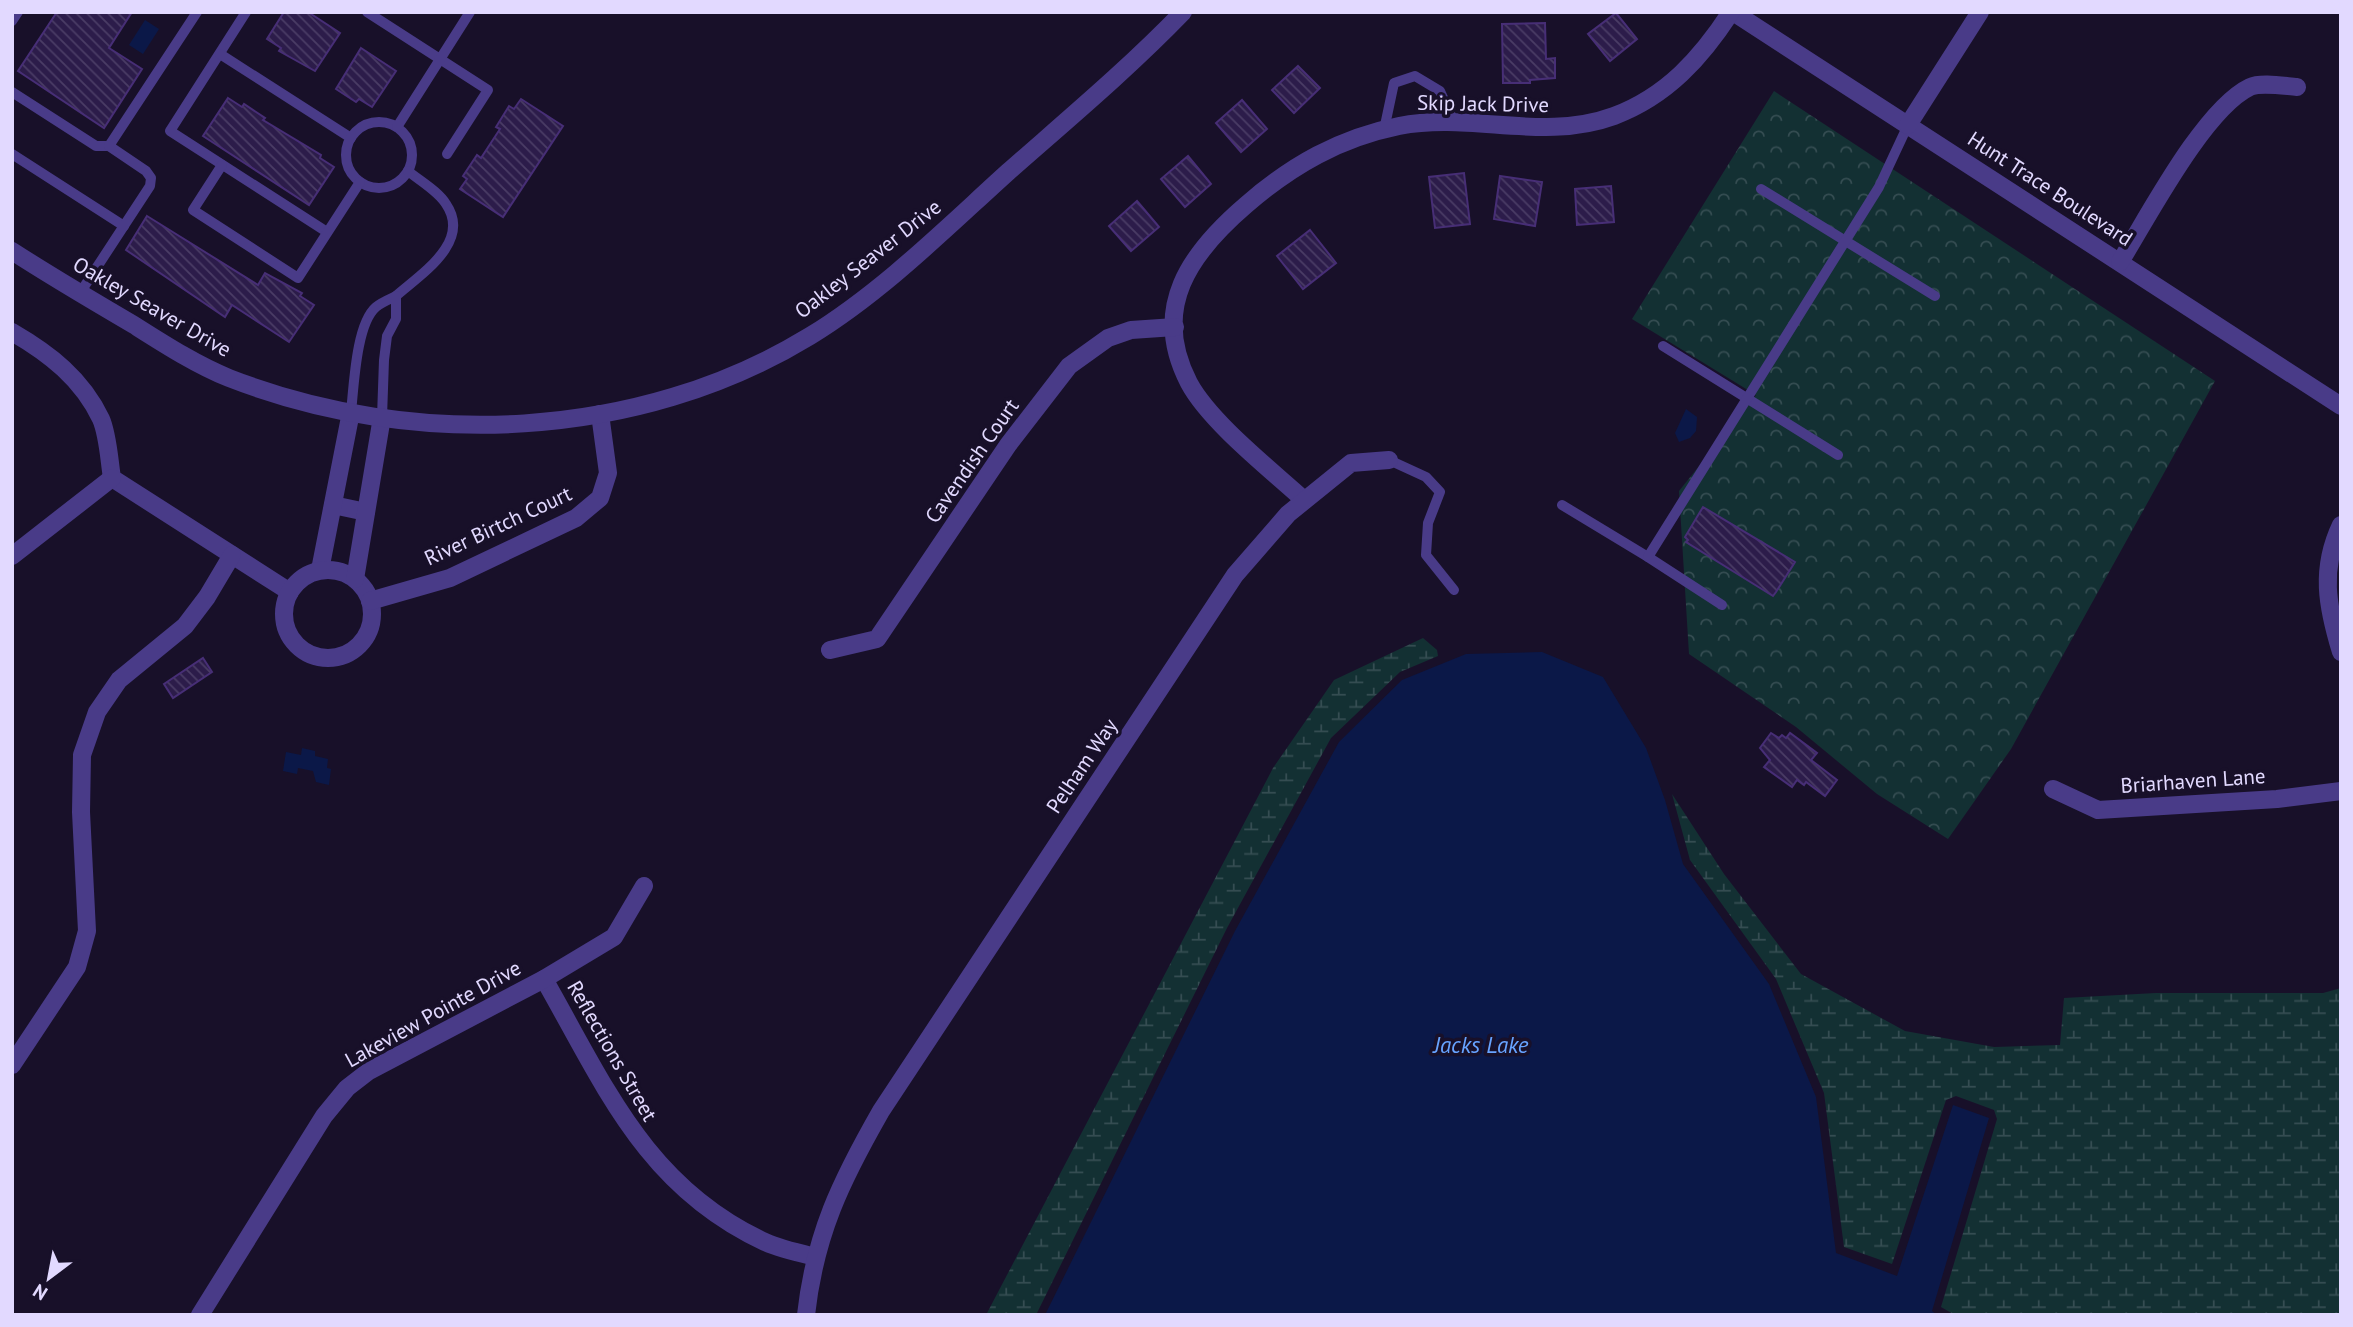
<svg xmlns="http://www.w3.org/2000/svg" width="2353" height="1327" font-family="'PT Sans',sans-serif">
  <defs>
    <pattern id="forest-crowns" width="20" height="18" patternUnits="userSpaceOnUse" patternTransform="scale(1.75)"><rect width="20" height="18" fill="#133033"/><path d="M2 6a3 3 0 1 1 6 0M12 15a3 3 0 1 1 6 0" fill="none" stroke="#354d52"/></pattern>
    <pattern id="wetland-marsh" width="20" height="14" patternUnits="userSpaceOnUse" patternTransform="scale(1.75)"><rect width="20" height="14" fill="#133033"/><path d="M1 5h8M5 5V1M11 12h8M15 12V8" fill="none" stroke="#354d52"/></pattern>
    <pattern id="building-back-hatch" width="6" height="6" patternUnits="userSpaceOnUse" patternTransform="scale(1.75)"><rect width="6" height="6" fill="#2c1c4a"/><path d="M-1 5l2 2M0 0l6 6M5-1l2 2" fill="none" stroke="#4a3c65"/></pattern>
  </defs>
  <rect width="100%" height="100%" fill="#181029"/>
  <polygon fill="url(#forest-crowns)" points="1774,91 2215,381 2011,749 1948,839 1877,794 1796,727 1689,654 1679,491 1756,395 1632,319"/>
  <g fill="url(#wetland-marsh)">
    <polygon points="1423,638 1437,650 1438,656 1400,672 1331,738 1227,928 1036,1315 986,1315 1273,768 1334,680"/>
    <polygon points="1672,794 1724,874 1801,974 1905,1031 1994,1047 2060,1045 2064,998 2156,993 2323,993 2341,988 2341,1315 1955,1315 1941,1307 1997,1119 1994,1110 1956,1096 1946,1100 1892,1264 1844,1247 1824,1093 1776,979 1690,860"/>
  </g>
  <g fill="#0b1848">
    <polygon points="145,20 159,29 143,54 129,45"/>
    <polygon points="1686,409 1697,417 1696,431 1690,438 1679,442 1675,433"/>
    <polygon points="1542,652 1603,677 1646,748 1665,800 1683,864 1769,984 1816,1097 1836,1253 1897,1276 1953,1105 1989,1118 1932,1311 1937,1315 1045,1315 1235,931 1339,742 1402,680 1466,654"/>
    <polygon points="302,748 315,751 315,756 328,759 327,768 331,769 329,785 316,782 313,771 298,768 297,774 283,771 286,752 301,755"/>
  </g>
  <g fill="url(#building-back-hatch)" stroke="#472e76" stroke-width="2">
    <polygon points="57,12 132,12 109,48 142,69 104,128 18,71"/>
    <polygon points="284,12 308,12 340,33 315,71 279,51 281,48 267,39"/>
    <polygon points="1616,13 1637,39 1610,61 1588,34"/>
    <polygon points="1545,23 1546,59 1555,58 1555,78 1530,80 1530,83 1503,83 1502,24"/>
    <polygon points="361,48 396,71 372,107 359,99 356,102 336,89"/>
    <polygon points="1298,66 1320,88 1294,113 1272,90"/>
    <polygon points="228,98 242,107 244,104 265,118 263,120 321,155 320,158 334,167 309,205 203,136"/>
    <polygon points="521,99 563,126 503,217 460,189 467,179 463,176 477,155 481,158 500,129 496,127 509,106 514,109"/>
    <polygon points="1242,100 1267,129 1241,152 1216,123"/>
    <polygon points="1188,156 1211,184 1185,207 1161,179"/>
    <polygon points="1464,173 1470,224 1435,228 1429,177"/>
    <polygon points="1500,176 1542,182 1535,226 1494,219"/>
    <polygon points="1611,186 1614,222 1577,225 1575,189"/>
    <polygon points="1137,201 1159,227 1131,251 1109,226"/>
    <polygon points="147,216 258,285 265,273 302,293 300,296 314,305 289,342 232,305 225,317 126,250"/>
    <polygon points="1310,230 1336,263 1303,289 1277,256"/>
    <polygon points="1703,507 1795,562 1776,592 1773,596 1686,542 1688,540 1685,537"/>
    <polygon points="203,658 212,672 173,698 164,684"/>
    <polygon points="1771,733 1779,738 1782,735 1786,738 1790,733 1817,753 1811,760 1837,780 1825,796 1806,782 1804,785 1797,780 1792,787 1764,767 1770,760 1760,748"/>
  </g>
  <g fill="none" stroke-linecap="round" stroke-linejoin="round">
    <g stroke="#493b88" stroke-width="10">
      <polyline points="246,12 170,131 327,232"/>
      <polyline points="367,12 488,90 447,154"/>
      <polyline points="12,21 18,12"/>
      <polyline points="220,54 351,138"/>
      <polyline points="12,92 96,146 109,146"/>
      <circle cx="379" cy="155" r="33"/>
      <polyline points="397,127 470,12"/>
      <polyline points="1384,130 1394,83 1415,76 1440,91 1454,122"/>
      <polyline points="12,154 124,226"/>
      <polyline points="222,165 193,210 298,278 360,182"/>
      <polyline points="1761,189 1935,296"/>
      <polyline points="80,293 150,186 151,178 146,171 109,146 197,12"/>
      <path d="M396,296C421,274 472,242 446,204C438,191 420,181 408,171"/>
      <polyline points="1663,346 1838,455"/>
      <path d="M351,412C354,386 356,324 376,307C382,302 390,299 396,296V319L387,336L384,360L382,417"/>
      <polyline points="1389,460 1426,477 1440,492 1428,523 1426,555 1454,590"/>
      <polyline points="1562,505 1648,557"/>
      <polyline points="1722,605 1648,557 1879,187 1908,125"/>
    </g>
    <g stroke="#493b88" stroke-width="18">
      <polyline points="1733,12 2341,406"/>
      <polyline points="1908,125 1980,12"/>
      <path d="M2120,262C2148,217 2204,109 2250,87C2261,82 2284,86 2297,87"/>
      <path d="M12,332C50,354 82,379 101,419C108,435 109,459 112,478L290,592"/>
      <path d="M1304,500C1270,469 1210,422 1189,383C1150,308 1190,253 1246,205C1292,165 1340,138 1399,126C1472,112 1543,142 1614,116C1667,96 1701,58 1731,12"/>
      <polyline points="333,505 366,512"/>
      <path d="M2341,525C2320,569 2327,606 2341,652"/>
      <polyline points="12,556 112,478"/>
      <polyline points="320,570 351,412"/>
      <circle cx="328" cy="614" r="44"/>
      <polyline points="355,579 382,417"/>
      <polyline points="370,601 450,578 576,518 600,498 608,473 600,414"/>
      <polyline points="830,650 877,639 1008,445 1069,366 1108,338 1131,330 1175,327"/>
      <polyline points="2053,789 2098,810 2277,799 2341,791"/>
      <path d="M544,979C605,1086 646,1187 765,1242C780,1249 799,1253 816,1257"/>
      <polyline points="12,1065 77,967 87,931 81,812 82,755 97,712 119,680 185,626 207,597 232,555"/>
      <polyline points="200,1315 324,1116 347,1088 369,1071 544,979 614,937 644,886"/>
      <path d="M806,1315C815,1234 841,1181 881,1111L1235,575L1288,514L1351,463L1389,460"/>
    </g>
    <path stroke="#493b88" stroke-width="18" d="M12,251C52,277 93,301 134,325C164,344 195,364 229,378C414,450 638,441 810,336C882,292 945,229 1008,172C1067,120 1128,69 1183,12"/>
  </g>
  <g text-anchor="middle" stroke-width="7" stroke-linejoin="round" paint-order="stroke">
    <g font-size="21" fill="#e2d9ff" stroke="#181029">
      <text transform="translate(1483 104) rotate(1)" y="7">Skip Jack Drive</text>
      <text transform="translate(2050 189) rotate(33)" y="7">Hunt Trace Boulevard</text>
      <text transform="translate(868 259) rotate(-38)" y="7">Oakley Seaver Drive</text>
      <text transform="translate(152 307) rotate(30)" y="7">Oakley Seaver Drive</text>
      <text transform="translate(972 461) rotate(-55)" y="7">Cavendish Court</text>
      <text transform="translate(498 526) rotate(-25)" y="7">River Birtch Court</text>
      <text transform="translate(1082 766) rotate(-56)" y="7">Pelham Way</text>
      <text transform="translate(2193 781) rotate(-4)" y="7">Briarhaven Lane</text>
      <text transform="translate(433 1014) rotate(-29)" y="7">Lakeview Pointe Drive</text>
      <text transform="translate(612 1051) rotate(60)" y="7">Reflections Street</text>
    </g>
    <g font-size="23" font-style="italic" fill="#67a3ff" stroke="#181029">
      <text x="1481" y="1053">Jacks Lake</text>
    </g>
  </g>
  <rect width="2353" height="1327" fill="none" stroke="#e2d9ff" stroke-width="28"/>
  <g transform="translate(49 1278) rotate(212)" stroke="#181029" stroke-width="5" paint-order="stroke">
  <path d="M0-5L12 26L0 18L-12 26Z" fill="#e2d9ff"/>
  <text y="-10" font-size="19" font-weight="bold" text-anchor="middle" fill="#e2d9ff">N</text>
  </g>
</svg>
